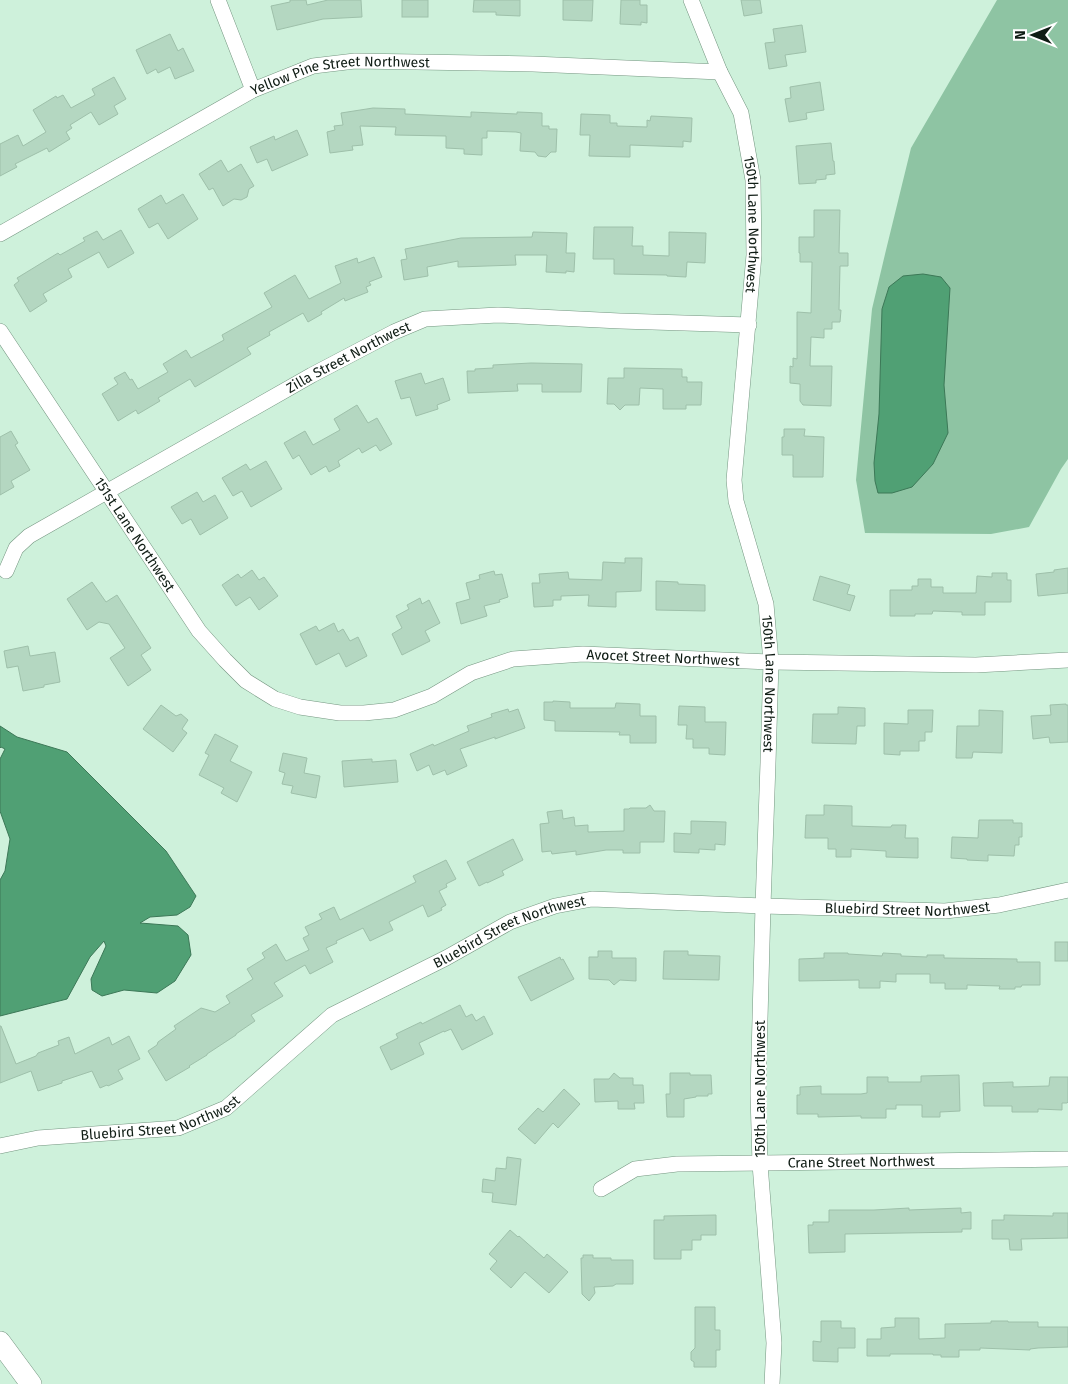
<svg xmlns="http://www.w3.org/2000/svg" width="1068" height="1384" font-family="'Fira Sans',sans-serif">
  <rect width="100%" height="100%" fill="#cef1db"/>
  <polygon fill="#8ec4a3" points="997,0 1068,0 1068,459 1061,469 1029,527 991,534 865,533 856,480 872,309 886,250 911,148"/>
  <g fill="#50a074" stroke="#3c7857">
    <polygon points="923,274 941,277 950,288 944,385 948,433 933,464 912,487 892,493 878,493 875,481 874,463 879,414 882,309 889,287 903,276"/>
    <polygon points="0,726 17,737 67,752 166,851 196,896 190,907 177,915 150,917 140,923 178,926 188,935 191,955 175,981 157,993 124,990 102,996 92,990 91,979 106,946 104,941 90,957 67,999 0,1016 0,880 5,871 10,839 0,811 0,759 5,749 1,747 0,748"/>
  </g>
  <g fill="#b4d7c1" stroke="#9ec0aa">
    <polygon points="290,0 306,0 307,5 328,0 361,0 362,17 323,19 277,30 271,6 290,2"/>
    <rect x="402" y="0" width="26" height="17"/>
    <polygon points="474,0 520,0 520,16 496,15 496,12 473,12"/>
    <polygon points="563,0 593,0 592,21 563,20"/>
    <polygon points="621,0 640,0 640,5 647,5 647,23 641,22 641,25 620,24"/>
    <polygon points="741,0 760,0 762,13 744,16"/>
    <polygon points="802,25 806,52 785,55 787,66 769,69 765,43 775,42 773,29"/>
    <polygon points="170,34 178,51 183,48 194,71 175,79 170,67 158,73 156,69 147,74 136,50"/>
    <polygon points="114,77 126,99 114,106 118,114 99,125 91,112 70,125 72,128 66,132 70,139 49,152 47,148 15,164 17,167 0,176 0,144 18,135 23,146 46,132 33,110 56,96 57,98 63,95 71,108 95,95 92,89"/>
    <polygon points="820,82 824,110 806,113 807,119 789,122 785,99 791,98 790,87"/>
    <polygon points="373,108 405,109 405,114 471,117 471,112 517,114 517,112 542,113 542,126 549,126 549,129 557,129 556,152 551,152 546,157 538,156 535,152 520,151 521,133 516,132 487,131 487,138 482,138 482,155 464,154 464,149 446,148 446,136 395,135 396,127 360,126 363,145 352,146 353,150 330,153 327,132 335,130 334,126 343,125 341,113"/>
    <polygon points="581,114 610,115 610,123 617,123 617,126 647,127 647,120 650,121 651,116 692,118 691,142 683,141 683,147 630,145 630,157 589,156 590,135 580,135"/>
    <polygon points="297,130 308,155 272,171 267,159 257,163 250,147 274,136 275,140"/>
    <polygon points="831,143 833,161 834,161 835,174 826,175 826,179 816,180 816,183 799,184 796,146"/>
    <polygon points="221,160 228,172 241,164 254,186 249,189 247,197 241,200 234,199 223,206 213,188 209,190 199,174"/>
    <polygon points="183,194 198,219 168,239 158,223 149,228 138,209 161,195 166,204"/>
    <polygon points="814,210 840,210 839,253 848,253 848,266 840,266 839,310 841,310 840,322 832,322 832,329 824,329 824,338 811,337 810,366 832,366 831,406 803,405 800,401 800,384 790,383 790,366 793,367 793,358 797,359 797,312 811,313 812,262 800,262 800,253 799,253 799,237 814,237"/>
    <polygon points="594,227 633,227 632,246 643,246 643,255 669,256 669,232 706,233 705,263 687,262 686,277 667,276 667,275 614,274 614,259 593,259"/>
    <polygon points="121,230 134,253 108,268 99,252 68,269 72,277 43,294 47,301 30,312 14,285 19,281 17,278 58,253 60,255 85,241 83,238 97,231 103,240"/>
    <polygon points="533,232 567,233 566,253 575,253 574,272 566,271 566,273 546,272 547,255 515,255 516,265 458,267 458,261 427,267 428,276 404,280 401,260 407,259 405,249 461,238 532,237"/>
    <polygon points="374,257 382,277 369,282 371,285 366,287 368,292 345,301 344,298 321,312 322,314 308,322 303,313 269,332 270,335 247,348 251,354 195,387 190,379 158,398 160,401 138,414 136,410 118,421 102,394 118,384 114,378 125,372 130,380 132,379 138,389 168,372 163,364 186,350 191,358 224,340 222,335 272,307 264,293 295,275 309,299 341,283 335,266 357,258 358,263"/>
    <polygon points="531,363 582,364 581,392 542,392 542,384 517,384 518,391 468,393 467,371 475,371 475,369 493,368 493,365"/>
    <polygon points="624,368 682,369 682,377 687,377 687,382 702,382 701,405 686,405 686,409 663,409 663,389 640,388 639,405 625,405 620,410 614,404 607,404 608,378 624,378"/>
    <polygon points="421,373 425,384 443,378 450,400 437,405 438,409 416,416 410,397 401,399 395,381"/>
    <polygon points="357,405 368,423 377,418 392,444 380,451 376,445 362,453 359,448 338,461 340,466 329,472 326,466 311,475 299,455 293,459 284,443 305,431 313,445 340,430 334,419"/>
    <polygon points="784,429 805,429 804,436 824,437 823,477 793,477 793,455 782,455 782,437 784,437"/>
    <polygon points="11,431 18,443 15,445 30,470 11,481 14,487 0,495 0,437"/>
    <polygon points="266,461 282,489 251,507 242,491 233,496 222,478 246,464 250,470"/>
    <polygon points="197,492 203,502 215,495 228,518 200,535 191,519 182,524 171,507"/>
    <polygon points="625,558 642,558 641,591 616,592 616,607 588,606 589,595 561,596 561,600 553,600 553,606 534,607 532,583 540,583 539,574 568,572 569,579 602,580 603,562 625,563"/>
    <polygon points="1068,568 1068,593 1038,596 1036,574 1054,572 1054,570"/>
    <polygon points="252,570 259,580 264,577 278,596 259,610 250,597 236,606 222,585 238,574 241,578"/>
    <polygon points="494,571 495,575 502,574 508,597 499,600 500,602 484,606 487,616 461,624 456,603 470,599 466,583 480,579 479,575"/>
    <polygon points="992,573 1007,573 1007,580 1011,580 1011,602 985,602 985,615 962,615 962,612 933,611 932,614 915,614 915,616 890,616 890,590 912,590 912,586 918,586 918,579 931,579 931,587 943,587 943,593 976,593 977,576 992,577"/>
    <polygon points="820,576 850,585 847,594 855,596 850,611 813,600"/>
    <polygon points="656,581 678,582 678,584 705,585 705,611 656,610"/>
    <polygon points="92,582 106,602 117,595 151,648 141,655 151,670 128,686 110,658 125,648 109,624 99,622 87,630 67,599"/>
    <polygon points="420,598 422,604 429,600 440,623 425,631 430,641 402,655 392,634 402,628 396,616 409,609 407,605"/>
    <polygon points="334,623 338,632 343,629 350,641 358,637 367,656 346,667 339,653 316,665 300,634 316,626 319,631"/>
    <polygon points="28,646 30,656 55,652 60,682 44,685 44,687 23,691 18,666 7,668 4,651"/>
    <polygon points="553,701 570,702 570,708 615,708 616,703 640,704 640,716 656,716 656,743 630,743 630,735 619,735 620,732 555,731 555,721 544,720 544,702 553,702"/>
    <polygon points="1066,704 1066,705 1068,705 1068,742 1050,743 1049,737 1033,739 1031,716 1051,715 1050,705"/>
    <polygon points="161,705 176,716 181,714 188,720 182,729 187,733 173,752 143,729"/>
    <polygon points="679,706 705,707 705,722 726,722 725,755 709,754 709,748 693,748 693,739 686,739 687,725 678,725"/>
    <polygon points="838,707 865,708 865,726 857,726 856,744 812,743 813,714 838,714"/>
    <polygon points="508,709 509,712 518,709 525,728 495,739 495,737 460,749 467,766 447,775 445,770 433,775 429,765 417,771 410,754 433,744 434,746 469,731 467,726 492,717 491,714"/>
    <polygon points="908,710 933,710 932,732 925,732 925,741 919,741 919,751 900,751 900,755 884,754 884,723 908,724"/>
    <polygon points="979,710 1003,711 1002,753 973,752 972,758 956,758 957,726 979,726"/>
    <polygon points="215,734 238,746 230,761 252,772 237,802 221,793 224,788 199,775 209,755 205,753"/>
    <polygon points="283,753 307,758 304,773 320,776 316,798 291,793 293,786 282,784 285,773 279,771"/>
    <polygon points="372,759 372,762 396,760 398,782 344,787 342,761"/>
    <polygon points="650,805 654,811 665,811 664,842 640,842 640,853 623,853 623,850 606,850 576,855 576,851 552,854 551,851 542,852 540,824 549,823 547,812 562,810 563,819 574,817 575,826 588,825 588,832 624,831 624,809 629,809 630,808 646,808"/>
    <polygon points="824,805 852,806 852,826 884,827 891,827 892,825 906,825 905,838 918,838 918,858 886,857 886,851 851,849 851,857 836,857 836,849 828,849 828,838 805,838 806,815 824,815"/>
    <polygon points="979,820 1013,820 1013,823 1022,823 1022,837 1019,837 1019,845 1015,845 1014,856 988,855 988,861 967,860 967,859 951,858 952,837 978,838"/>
    <polygon points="691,821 726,822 725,845 715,844 715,850 699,849 699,853 674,852 674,833 691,834"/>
    <polygon points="513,839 523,860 502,871 504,875 487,883 487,882 479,886 467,862"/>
    <polygon points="446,860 456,879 446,884 447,887 439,891 446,905 441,908 442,910 428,917 423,905 389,922 393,930 370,941 363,928 336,941 337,943 326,948 333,962 310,974 305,965 274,983 283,996 251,1015 255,1021 236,1034 236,1035 207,1054 207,1055 189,1066 190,1067 166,1081 148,1051 157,1045 158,1042 176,1029 174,1026 201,1008 215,1012 230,1003 226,996 253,979 247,969 265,958 262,953 276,944 286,961 309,950 303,938 309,935 305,927 322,919 319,914 334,907 340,920 416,882 413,876"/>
    <rect x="1055" y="942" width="13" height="19"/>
    <polygon points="598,951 612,951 612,958 636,958 636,981 620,980 614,985 609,980 589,979 589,957 598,957"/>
    <polygon points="664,951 688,951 688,955 720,956 719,980 663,979"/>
    <polygon points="824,953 848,953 848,954 882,956 883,953 901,954 901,956 927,957 927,955 944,955 944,958 1017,959 1017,962 1040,962 1040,985 1022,985 1021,987 1015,987 1015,989 999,989 1000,986 967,985 967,989 945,989 945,983 930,983 930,974 896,974 896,982 880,981 880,988 859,988 859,980 799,981 799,959 824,958"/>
    <polygon points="560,957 561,960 563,959 574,979 531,1001 518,977"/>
    <polygon points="460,1005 466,1017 472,1014 476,1021 484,1016 493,1034 462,1050 451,1029 444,1032 444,1031 419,1043 424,1054 391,1070 380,1047 398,1038 396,1034 421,1022 422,1024"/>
    <polygon points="0,1026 1,1026 16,1064 36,1056 38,1053 59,1045 58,1041 69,1037 75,1054 109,1037 112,1045 129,1036 140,1059 118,1070 123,1079 108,1086 107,1085 100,1088 92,1071 62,1081 62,1083 38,1091 31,1071 0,1083"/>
    <polygon points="614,1073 620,1078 633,1078 633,1085 643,1085 644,1103 634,1103 635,1109 618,1109 618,1101 595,1102 594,1079 609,1079"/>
    <polygon points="670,1073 690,1073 690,1075 711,1075 712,1094 708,1094 708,1096 696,1096 696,1097 684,1099 684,1117 667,1117 666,1094 670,1094"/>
    <polygon points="959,1075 960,1111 940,1112 940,1117 922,1117 922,1105 896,1105 896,1109 886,1109 886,1118 861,1118 861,1116 818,1117 818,1114 797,1114 797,1095 800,1095 800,1087 821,1086 821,1094 861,1094 867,1093 867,1077 888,1077 888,1082 921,1082 921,1076"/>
    <polygon points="1050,1077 1068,1077 1068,1102 1067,1103 1062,1103 1062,1110 1038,1109 1038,1112 1012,1112 1012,1106 984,1106 983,1083 1013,1082 1013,1087 1049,1086"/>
    <polygon points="564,1089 580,1104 558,1128 553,1123 535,1144 518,1129 538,1108 543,1112"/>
    <polygon points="507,1157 521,1159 516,1205 492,1202 493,1193 482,1192 483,1179 495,1181 496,1168 506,1169"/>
    <polygon points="909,1208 909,1210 961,1208 961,1213 971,1212 971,1229 962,1229 962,1232 845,1234 845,1252 809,1253 808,1225 813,1225 813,1222 829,1222 829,1210 874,1210"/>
    <polygon points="1053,1213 1068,1213 1068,1238 1021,1239 1022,1250 1010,1250 1009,1239 992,1239 992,1220 1004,1220 1004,1215 1053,1216"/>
    <polygon points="716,1215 716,1235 701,1235 701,1240 692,1240 692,1250 681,1250 681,1259 654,1259 654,1220 664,1220 664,1216"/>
    <polygon points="510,1230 518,1237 519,1236 544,1258 547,1254 568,1272 549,1293 525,1272 511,1288 490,1269 497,1261 489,1254"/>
    <polygon points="583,1255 593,1255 593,1258 611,1258 611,1260 633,1260 633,1284 616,1284 613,1286 594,1287 595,1293 589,1301 582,1294 581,1258 583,1258"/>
    <polygon points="695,1307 715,1307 715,1330 720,1330 720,1350 716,1350 716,1367 694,1367 694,1362 691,1360 691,1352 695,1348"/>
    <polygon points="895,1318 919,1318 919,1339 945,1338 945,1324 991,1323 991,1321 1008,1321 1008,1322 1038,1322 1038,1327 1068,1327 1068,1347 1038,1348 1030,1349 1030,1350 980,1348 980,1350 959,1350 959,1357 941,1357 941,1355 933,1355 933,1354 890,1354 890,1356 867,1356 867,1339 881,1339 881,1328 895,1327"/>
    <polygon points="821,1321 841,1321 841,1328 855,1328 855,1348 838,1348 838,1362 813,1361 813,1341 821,1342"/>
  </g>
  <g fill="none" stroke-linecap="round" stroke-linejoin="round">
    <g stroke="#759681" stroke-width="16">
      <g id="street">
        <polyline points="218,0 253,90"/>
        <path id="s1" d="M691,0L720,72L741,113L753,180L754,255L734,480L736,501L766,604L771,662L768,763L763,906L758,1094L760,1164L774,1343L772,1384"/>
        <path id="s2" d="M0,234L253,90L313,66L355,61L533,64L720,72"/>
        <path id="s3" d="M0,331L199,631L225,660L246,681L275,699L300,707L340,713H364L394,710L432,696L471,673L513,659L583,654L771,662L976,665L1068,660"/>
        <path id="s4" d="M6,571L16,548L29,536L312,375L394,332L425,319L498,315L620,321L749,325"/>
        <path id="s5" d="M0,1146L38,1138L178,1128L226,1108L332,1015L446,958L510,922L555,906L592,899L763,906L945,911L999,905L1068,890"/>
        <path id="s6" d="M601,1189L635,1169L677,1164L1068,1159"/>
      </g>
    </g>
    <g stroke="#759681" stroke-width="22">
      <polyline id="secondary" points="0,1342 31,1384"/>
    </g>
    <use href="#street" stroke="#fff" stroke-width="15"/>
    <use href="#secondary" stroke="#fff" stroke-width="21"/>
  </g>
  <g text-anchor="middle" stroke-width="4" stroke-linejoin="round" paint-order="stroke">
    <g font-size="14" fill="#0f1c14" stroke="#fff">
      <text dy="5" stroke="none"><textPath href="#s2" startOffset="381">Yellow Pine Street Northwest</textPath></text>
      <text dy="5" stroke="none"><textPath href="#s1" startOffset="236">150th Lane Northwest</textPath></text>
      <text dy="5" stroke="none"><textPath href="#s4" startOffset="409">Zilla Street Northwest</textPath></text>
      <text dy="5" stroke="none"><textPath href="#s3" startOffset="244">151st Lane Northwest</textPath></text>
      <text dy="5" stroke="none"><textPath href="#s3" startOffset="864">Avocet Street Northwest</textPath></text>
      <text dy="5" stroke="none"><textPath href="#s1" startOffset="701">150th Lane Northwest</textPath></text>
      <text dy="5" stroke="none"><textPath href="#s5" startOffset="974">Bluebird Street Northwest</textPath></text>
      <text dy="5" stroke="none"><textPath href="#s5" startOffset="569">Bluebird Street Northwest</textPath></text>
      <text transform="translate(760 1089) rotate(-90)" y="5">150th Lane Northwest</text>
      <text dy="5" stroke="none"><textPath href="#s5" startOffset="164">Bluebird Street Northwest</textPath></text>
      <text dy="5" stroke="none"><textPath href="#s6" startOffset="266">Crane Street Northwest</textPath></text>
    </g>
  </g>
  <g transform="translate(1033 35) rotate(270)" stroke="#ffffff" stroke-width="4" paint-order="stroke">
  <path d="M0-4L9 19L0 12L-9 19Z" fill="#0f1c14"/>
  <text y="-8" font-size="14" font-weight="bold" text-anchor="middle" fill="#0f1c14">N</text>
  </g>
</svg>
